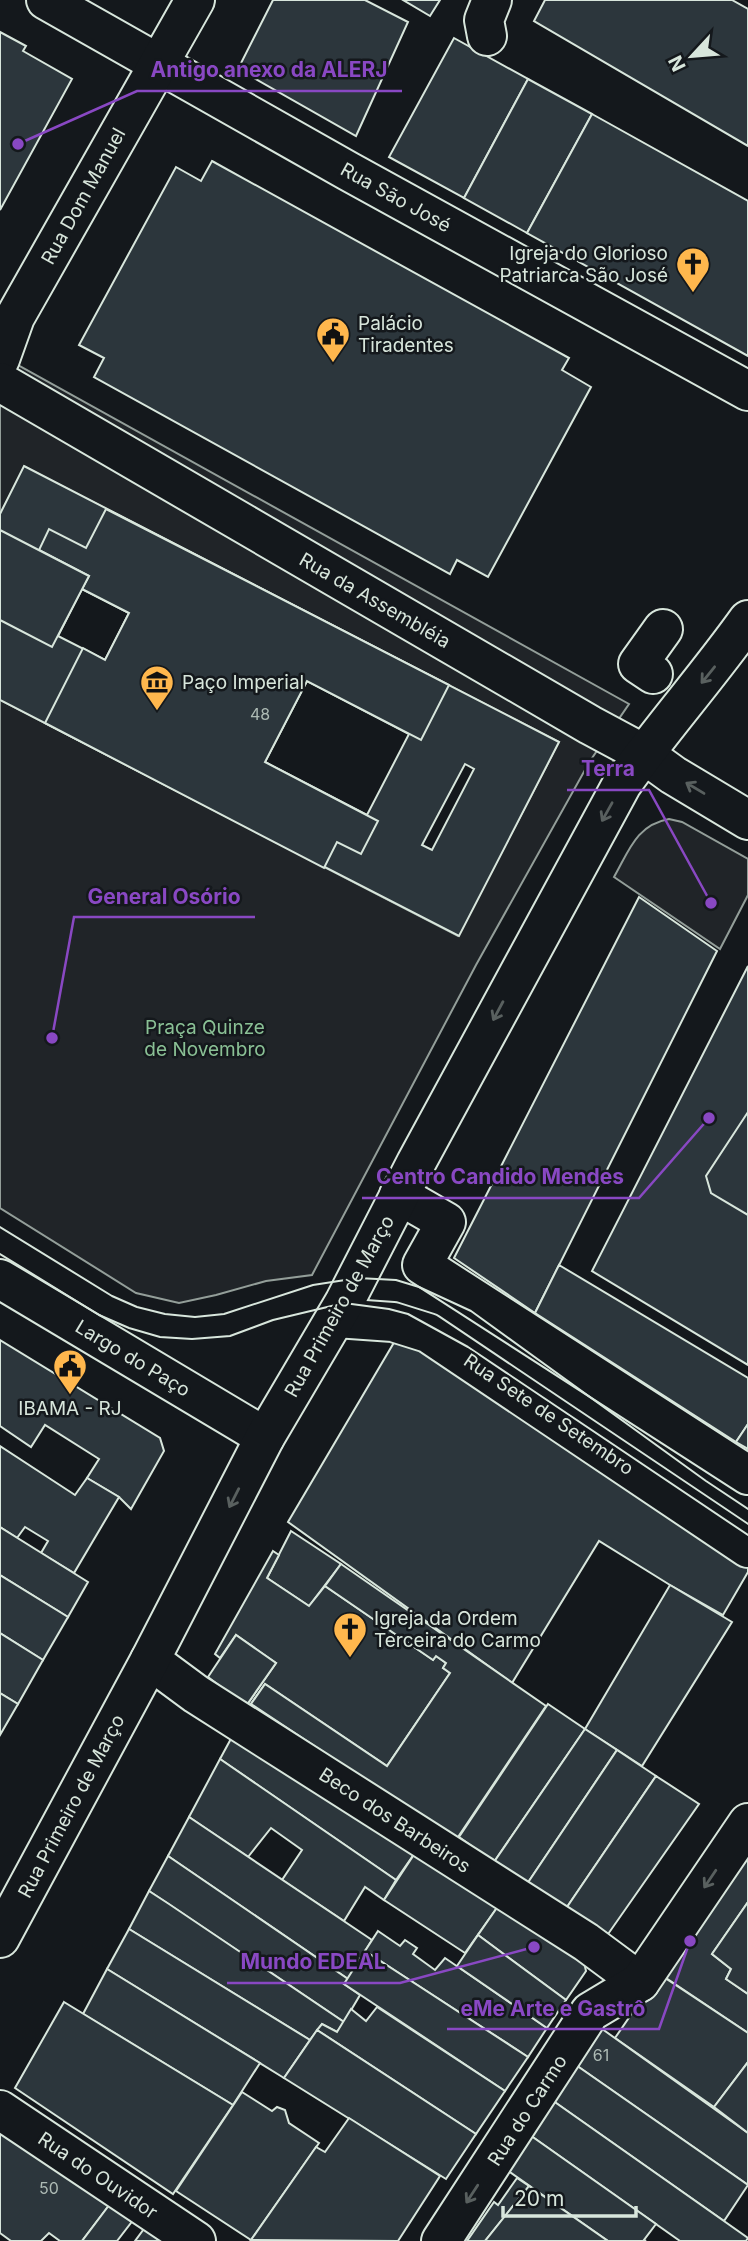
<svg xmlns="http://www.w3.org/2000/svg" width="748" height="2241" font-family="Inter,sans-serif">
  <rect width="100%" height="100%" fill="#14181c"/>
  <g fill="#202428" stroke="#939e99" stroke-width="2">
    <polygon points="0,355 629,704 590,761 476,965 312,1275 266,1281 216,1295 179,1303 136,1293 0,1208 0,700 458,936 559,742 25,467 0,514"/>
    <path d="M669,819L682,822L748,859V895L720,949L614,877C629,851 636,825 669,819Z"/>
  </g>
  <g fill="#2c363c" stroke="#d8e6dc" stroke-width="2" fill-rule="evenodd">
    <polygon points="273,0 365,0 408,22 356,136 238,69"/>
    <polygon points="403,0 440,0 430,16"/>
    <polygon points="545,0 732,0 748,9 748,146 534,21"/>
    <polygon points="0,32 26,46 23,51 72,79 0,210"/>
    <polygon points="454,38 528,79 464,198 389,157"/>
    <polygon points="528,79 592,114 527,233 464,198"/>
    <polygon points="592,114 748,201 748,356 527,233"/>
    <polygon points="212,161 569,358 562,370 591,387 488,577 457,560 450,574 94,377 104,358 79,345 176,167 201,181"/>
    <path d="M24,466L559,742L459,936L0,700V514ZM82,589L129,613L105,660L58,636ZM307,681L409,734L367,815L265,762ZM465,764L474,769L432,850L422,845Z"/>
    <polygon points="106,509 449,685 421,740 307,681 265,762 378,821 361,854 337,842 324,868 45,723 83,648 105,660 129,613 82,589 89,576 39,550 49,529 86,548"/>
    <polygon points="0,530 89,576 52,647 0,620"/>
    <polygon points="639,897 717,951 535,1313 454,1258"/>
    <polygon points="748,966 748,1365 592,1271"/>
    <polygon points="748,1112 748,1215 711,1193 706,1176"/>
    <polygon points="559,1265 748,1378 748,1424 736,1442 535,1313"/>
    <polygon points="402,1329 748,1563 748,1572 723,1615 670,1585 599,1541 512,1683 288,1522"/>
    <polygon points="0,1340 160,1438 164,1451 131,1509 119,1497 87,1478 99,1459 45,1425 31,1447 0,1426"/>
    <polygon points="748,1424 748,1449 736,1442"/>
    <polygon points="0,1446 75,1495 87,1478 119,1497 74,1573 41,1553 48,1541 25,1527 17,1538 0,1527"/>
    <polygon points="0,1527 88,1582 68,1617 0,1575"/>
    <polygon points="291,1531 341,1564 309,1606 267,1578"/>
    <polygon points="273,1551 279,1555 267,1578 309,1606 325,1586 433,1660 436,1656 446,1663 443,1668 450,1673 387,1766 265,1684 248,1708 246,1706 276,1663 236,1635 220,1658 215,1654"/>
    <polygon points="341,1564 546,1706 456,1840 251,1704 265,1684 387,1766 450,1673 443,1668 446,1663 436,1656 433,1660 325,1586"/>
    <polygon points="0,1575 68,1617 43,1660 0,1633"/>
    <polygon points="670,1585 732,1622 642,1766 585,1729"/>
    <polygon points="0,1633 43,1660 18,1704 0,1693"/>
    <polygon points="236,1635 276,1663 246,1706 208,1677"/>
    <polygon points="0,1693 18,1704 0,1735"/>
    <polygon points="548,1704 585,1729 494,1862 459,1837"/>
    <polygon points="239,1724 419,1847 396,1880 220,1759"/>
    <polygon points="585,1729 617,1750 527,1884 494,1862"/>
    <polygon points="617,1750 656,1776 565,1910 527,1884"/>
    <polygon points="220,1759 396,1880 384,1900 365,1887 344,1921 282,1880 302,1850 271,1828 248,1857 189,1817"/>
    <polygon points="656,1776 699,1804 606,1937 565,1910"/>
    <polygon points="189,1817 372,1940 348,1979 168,1856"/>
    <polygon points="748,1839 748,1902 712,1954 731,1969 726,1979 748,1994 748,2033 666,1978"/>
    <polygon points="419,1847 501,1902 465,1953 384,1900"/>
    <polygon points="168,1856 348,1979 344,1984 360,1995 344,2022 149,1891"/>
    <polygon points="149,1891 169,1904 344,2022 337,2032 322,2024 310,2040 129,1929"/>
    <polygon points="501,1902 583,1958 586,1971 566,2000 478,1935"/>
    <polygon points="748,1902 748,1994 726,1979 731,1969 712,1954"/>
    <polygon points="129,1929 310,2040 284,2078 107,1969"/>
    <polygon points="378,1931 400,1946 405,1940 417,1948 413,1954 435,1970 445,1958 547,2028 528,2057 365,1951"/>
    <polygon points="478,1935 566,2000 547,2028 457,1966"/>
    <polygon points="365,1951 528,2057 505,2091 344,1984"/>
    <polygon points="107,1969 260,2063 233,2105 83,2014"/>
    <polygon points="659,1974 748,2033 748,2062 714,2107 615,2038"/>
    <polygon points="64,2002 233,2105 173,2194 15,2088"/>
    <polygon points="377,2007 505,2091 476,2134 317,2030 322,2024 337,2032 351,2009 366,2021"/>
    <polygon points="598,2026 748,2133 748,2185 573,2063"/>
    <polygon points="317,2030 476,2134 446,2179 284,2078"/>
    <polygon points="748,2062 748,2133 714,2107"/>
    <polygon points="573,2063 748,2185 724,2221 549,2098"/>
    <polygon points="242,2092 272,2111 277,2107 285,2110 289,2123 319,2143 251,2240 176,2191"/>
    <polygon points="549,2098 748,2238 746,2241 680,2241 527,2133"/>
    <polygon points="349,2118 440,2176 398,2241 251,2240 316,2147 325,2152"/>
    <polygon points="0,2120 113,2200 82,2241 60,2241 49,2233 41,2241 11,2241 0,2233"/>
    <polygon points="527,2133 656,2224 644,2240 646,2241 608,2241 504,2168"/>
    <polygon points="517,2178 529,2186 485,2241 467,2241 494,2202 498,2205"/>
    <polygon points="529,2186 608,2241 485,2241"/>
    <polygon points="113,2200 137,2215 117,2241 82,2241"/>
    <polygon points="149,2222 177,2241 135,2241"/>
  </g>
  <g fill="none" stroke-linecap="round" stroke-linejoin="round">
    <g stroke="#d8e6dc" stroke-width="42">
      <g id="minor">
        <polyline points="46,0 348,171 748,391"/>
        <polyline points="487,36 484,20 492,0"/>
        <polyline points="0,359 15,317 195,0"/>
        <polyline points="0,382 590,725 644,754 673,775 748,820"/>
        <polyline points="653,674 638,664 663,629"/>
        <polyline points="399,1195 446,1222 422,1265 748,1475"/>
        <polyline points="0,1279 265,1437"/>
        <polyline points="336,1318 393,1322 428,1333 748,1548"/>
        <polyline points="150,1660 196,1694 586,1942 640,1982"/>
        <polyline points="0,2110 196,2241"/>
        <polyline points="441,2241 590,2012 640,1982 748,1823"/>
      </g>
    </g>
    <g stroke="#d8e6dc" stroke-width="42">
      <path id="major" d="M0,1938L150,1660L265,1437L344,1303L416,1163L622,784C662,728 708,676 748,620"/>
    </g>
    <use href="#minor" stroke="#14181c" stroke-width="38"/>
    <use href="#major" stroke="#14181c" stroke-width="38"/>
    <g stroke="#d8e6dc" stroke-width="2">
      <polyline points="0,1227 112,1296 137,1307 165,1314 195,1317 224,1314 313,1285 358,1278 396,1280 419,1287 471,1311 706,1481 748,1509"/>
      <polyline points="0,1254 99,1315 129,1328 160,1337 192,1339 230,1336 273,1320 344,1303 389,1309 408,1314 468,1347 748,1535"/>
    </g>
  </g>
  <defs><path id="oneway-shaft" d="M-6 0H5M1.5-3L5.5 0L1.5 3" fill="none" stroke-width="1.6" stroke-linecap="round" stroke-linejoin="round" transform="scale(1.75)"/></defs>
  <g stroke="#59605f">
    <use href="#oneway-shaft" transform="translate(708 675) rotate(129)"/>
    <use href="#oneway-shaft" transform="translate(695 788) rotate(-149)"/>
    <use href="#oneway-shaft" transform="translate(607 812) rotate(119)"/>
    <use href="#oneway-shaft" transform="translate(498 1011) rotate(118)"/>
    <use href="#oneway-shaft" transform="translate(234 1498) rotate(117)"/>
    <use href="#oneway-shaft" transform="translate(710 1879) rotate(124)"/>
    <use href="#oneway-shaft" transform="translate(472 2194) rotate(123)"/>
  </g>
  <defs>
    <g id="church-pin" transform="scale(1.75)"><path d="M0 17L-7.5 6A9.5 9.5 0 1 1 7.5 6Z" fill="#ffb74d" stroke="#14181c"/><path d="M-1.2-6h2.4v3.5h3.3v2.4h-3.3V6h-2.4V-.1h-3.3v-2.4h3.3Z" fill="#111"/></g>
    <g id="civic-pin" transform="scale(1.75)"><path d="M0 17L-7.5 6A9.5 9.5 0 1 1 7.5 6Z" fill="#ffb74d" stroke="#14181c"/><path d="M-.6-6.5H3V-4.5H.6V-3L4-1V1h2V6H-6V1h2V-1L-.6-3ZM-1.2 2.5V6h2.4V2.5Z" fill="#111"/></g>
    <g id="museum-pin" transform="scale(1.75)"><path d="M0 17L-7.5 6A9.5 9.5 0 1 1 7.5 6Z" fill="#ffb74d" stroke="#14181c"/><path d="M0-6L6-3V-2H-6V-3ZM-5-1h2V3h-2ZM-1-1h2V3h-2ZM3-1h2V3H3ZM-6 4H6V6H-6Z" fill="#111"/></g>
  </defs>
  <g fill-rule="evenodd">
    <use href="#church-pin" x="693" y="264"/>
    <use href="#civic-pin" x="333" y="334"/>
    <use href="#museum-pin" x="157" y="682"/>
    <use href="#civic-pin" x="70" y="1366"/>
    <use href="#church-pin" x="350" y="1629"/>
  </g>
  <g text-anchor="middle" stroke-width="5" stroke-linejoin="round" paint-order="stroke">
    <g font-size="16" fill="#adbab4">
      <text x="260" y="720">48</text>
      <text x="601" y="2061">61</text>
      <text x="49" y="2194">50</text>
    </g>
    <g font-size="19" fill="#d8e6dc" stroke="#14181c">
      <text transform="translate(83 196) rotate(-61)" y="7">Rua Dom Manuel</text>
      <text transform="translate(396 197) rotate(29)" y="7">Rua São José</text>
      <text transform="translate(375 600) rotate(30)" y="7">Rua da Assembléia</text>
      <text transform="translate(339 1306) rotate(-61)" y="7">Rua Primeiro de Março</text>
      <text transform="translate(133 1358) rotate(31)" y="7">Largo do Paço</text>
      <text transform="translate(549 1414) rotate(34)" y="7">Rua Sete de Setembro</text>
      <text transform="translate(71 1806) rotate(-62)" y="7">Rua Primeiro de Março</text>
      <text transform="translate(395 1820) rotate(33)" y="7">Beco dos Barbeiros</text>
      <text transform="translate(527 2110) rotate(-57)" y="7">Rua do Carmo</text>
      <text transform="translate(98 2175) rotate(34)" y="7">Rua do Ouvidor</text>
    </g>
    <g font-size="19" fill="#d8e6dc" stroke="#14181c" text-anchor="start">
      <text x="668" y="260" text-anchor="end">Igreja do Glorioso<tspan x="668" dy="22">Patriarca São José</tspan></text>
      <text x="358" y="330">Palácio<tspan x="358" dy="22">Tiradentes</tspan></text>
      <text x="182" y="689">Paço Imperial</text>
      <text x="70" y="1415" text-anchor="middle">IBAMA - RJ</text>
      <text x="374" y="1625">Igreja da Ordem<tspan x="374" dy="22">Terceira do Carmo</tspan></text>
    </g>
    <g font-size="19" fill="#8ac095" stroke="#14181c">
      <text x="205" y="1034">Praça Quinze<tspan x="205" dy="22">de Novembro</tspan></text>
    </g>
  </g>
  <path fill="none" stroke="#8948c3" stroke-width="2.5" d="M18 144L137 91H402M711 903L649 790H567M52 1038L74 917H255M709 1118L639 1198H362M534 1947L400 1983H227M690 1941L659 2029H447"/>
  <g fill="#8948c3" stroke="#14181c" stroke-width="2.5">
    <circle cx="18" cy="144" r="7"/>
    <circle cx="711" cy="903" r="7"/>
    <circle cx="52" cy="1038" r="7"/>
    <circle cx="709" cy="1118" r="7"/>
    <circle cx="534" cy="1947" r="7"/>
    <circle cx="690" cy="1941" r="7"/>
  </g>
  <g font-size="21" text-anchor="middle" font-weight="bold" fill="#8948c3" stroke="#14181c" stroke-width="5" stroke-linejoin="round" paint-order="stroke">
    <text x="269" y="77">Antigo anexo da ALERJ</text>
    <text x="608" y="776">Terra</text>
    <text x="164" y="904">General Osório</text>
    <text x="500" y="1184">Centro Candido Mendes</text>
    <text x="313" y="1969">Mundo EDEAL</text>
    <text x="553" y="2016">eMe Arte e Gastrô</text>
  </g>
  <g transform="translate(692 56) rotate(244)" stroke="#14181c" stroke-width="5" paint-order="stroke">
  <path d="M0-5L12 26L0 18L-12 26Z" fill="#d8e6dc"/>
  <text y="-10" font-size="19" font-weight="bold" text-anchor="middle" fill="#d8e6dc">N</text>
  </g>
  <path d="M503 2206v10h133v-10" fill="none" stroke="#d8e6dc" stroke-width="3.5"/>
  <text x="514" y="2206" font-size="21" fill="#d8e6dc" stroke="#14181c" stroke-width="5" paint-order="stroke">20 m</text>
</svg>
